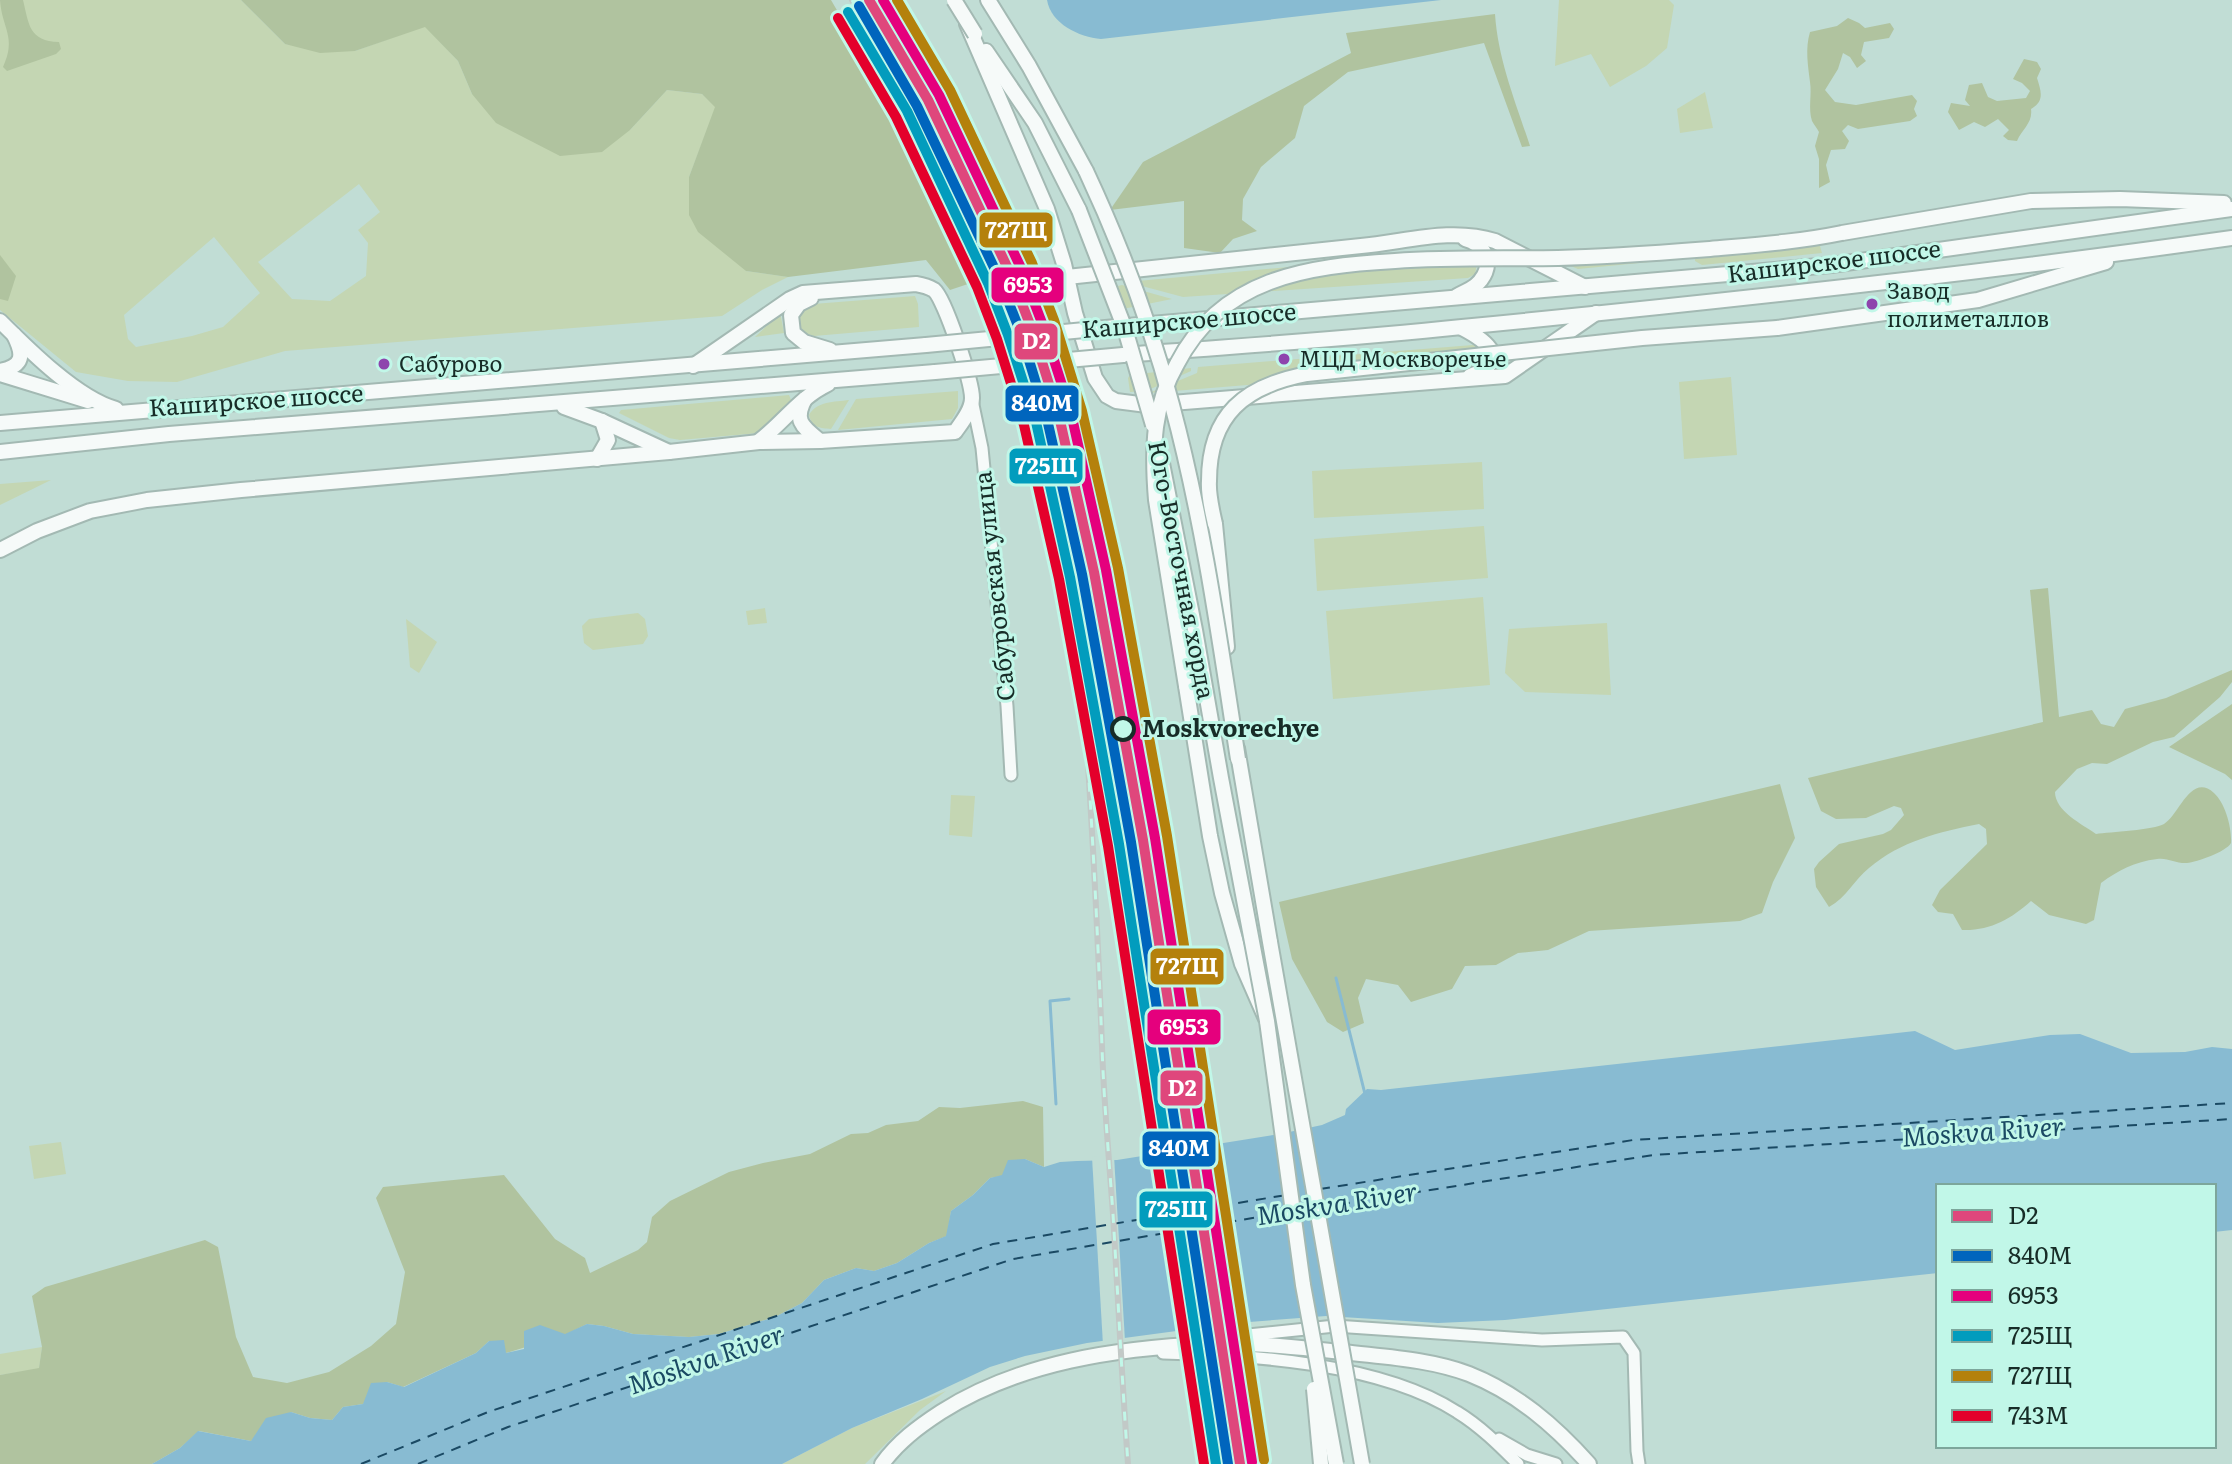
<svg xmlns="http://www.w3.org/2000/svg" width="2232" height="1464" font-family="Literata,serif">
  <rect width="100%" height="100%" fill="#c1ddd5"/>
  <g fill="#c4d6b3" fill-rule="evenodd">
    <path d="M0,0H241L285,44L355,51L425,26L458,61L472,94L630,130L667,90L702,94L716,107L689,177L746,271L788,277L762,290L722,316L285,351L177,382L128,381L76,372L0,310ZM359,184L380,212L358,230L368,243L366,276L330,301L292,299L258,262ZM214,237L260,293L223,327L192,336L136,347L128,339L124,315Z"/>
    <polygon points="1559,0 1669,0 1674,5 1667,48 1646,66 1610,87 1591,54 1555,66"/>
    <polygon points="1705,92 1713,128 1680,133 1677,109"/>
    <polygon points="1812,244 1820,246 1822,253 1702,265 1695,261 1695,251"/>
    <polygon points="1463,251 1469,251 1477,264 1475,274 1468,278 1183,297 1127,282"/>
    <polygon points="1671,255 1670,260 1578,269 1554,259"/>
    <polygon points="1122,285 1172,299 1113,311 1105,289"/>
    <path d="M915,296L918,304L919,327L814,336L800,331C795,317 801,310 813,304Z"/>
    <polygon points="779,314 781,317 784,333 755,337"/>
    <polygon points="1473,345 1482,350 1481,360 1473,366 1466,367 1149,393 1197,373 1198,367"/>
    <polygon points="1191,368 1191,371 1146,391 1130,392 1128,378 1130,375"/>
    <polygon points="1731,377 1737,455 1684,459 1679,382"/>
    <polygon points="958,391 958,408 952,419 838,430 856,399"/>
    <polygon points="789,395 791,400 774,426 759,433 680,440 669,438 619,413 621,410"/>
    <path d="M849,400L831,429C820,428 812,428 809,415C817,401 834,402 849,400Z"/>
    <polygon points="1482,462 1484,509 1314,518 1312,471"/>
    <polygon points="51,480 0,505 0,484"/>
    <polygon points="1484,526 1488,578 1317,591 1314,539"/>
    <polygon points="1483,597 1490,685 1333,699 1326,611"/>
    <polygon points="765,608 767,623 748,625 746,611"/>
    <polygon points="638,613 645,619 648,636 643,644 593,650 584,643 582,626 589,619"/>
    <polygon points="406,619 437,642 419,673 410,667"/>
    <polygon points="1607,623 1611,695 1525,692 1505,673 1509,629"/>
    <polygon points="951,795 975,796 972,837 949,835"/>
    <polygon points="61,1142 66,1174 34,1179 29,1146"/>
    <polygon points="42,1347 39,1369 0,1375 0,1354"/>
    <polygon points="946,1391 920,1410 865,1464 782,1464 852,1428"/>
  </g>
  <g fill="#b0c39f">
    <path d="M0,0H23C29,25 29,41 59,42L61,49L56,54L7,71L3,67C17,37 2,29 0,0Z"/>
    <polygon points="241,0 831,0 880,84 971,283 950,290 926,260 788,277 746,271 698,232 689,215 689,177 715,107 702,94 667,90 630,130 602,152 560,156 496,123 472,94 458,61 425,27 355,51 320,53 285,44"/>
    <path d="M1495,14C1498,60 1516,103 1530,146L1522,147L1484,43L1348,72L1304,106L1295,138L1261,167L1243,199L1242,220L1257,231L1233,239L1220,253L1184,248V201L1110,210L1143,162L1351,53L1346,33Z"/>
    <path d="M1848,18L1859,23L1865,28L1890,23L1894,29L1889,38L1864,42L1861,55L1866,61L1857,68L1850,57L1843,53L1838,69L1825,90L1835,102L1856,105L1912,95L1917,101L1914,109L1917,116L1910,121L1858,129L1848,125L1842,131L1849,141L1845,149L1831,150L1826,165L1830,182L1819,188V159L1815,146L1819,132C1817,128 1814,125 1812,121C1808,109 1812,94 1810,82C1808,65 1805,49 1810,32L1837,26Z"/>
    <path d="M2024,59L2037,62L2041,69L2037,78C2041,91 2045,101 2031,109C2033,123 2022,129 2017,141L2008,140L2003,136L2009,130L1998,119L1985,127L1974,122L1959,130L1948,112L1951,103L1970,106L1965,100L1969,85L1982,83L1988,97L1997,101L2026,98L2030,91L2022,83L2013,79Z"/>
    <polygon points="0,255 16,276 8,301 0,299"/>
    <path d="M2048,588L2059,717L2092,710L2101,724L2114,727L2125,709L2166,698L2232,670V682L2220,697L2174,737L2153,742L2107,764L2092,763L2077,769L2055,792C2055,811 2082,824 2096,834C2110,832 2154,830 2164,824C2179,815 2191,772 2214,793C2225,803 2232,827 2231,843C2226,852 2197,862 2187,863C2177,864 2167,857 2157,859C2134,862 2119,870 2101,883L2094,920L2086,924L2049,915L2031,901C2011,919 1990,931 1962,930L1953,914L1938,912L1932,905L1940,890L1987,844L1986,829L1979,824C1939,832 1901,841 1869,868C1854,880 1847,897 1829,907L1816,887L1814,869L1819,862L1839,844L1883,834L1891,830L1904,815L1901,808L1894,806L1866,818L1836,819L1821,811L1808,778L2043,722L2030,590Z"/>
    <polygon points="2232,704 2232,780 2225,774 2169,747"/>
    <polygon points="1780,784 1795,838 1773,882 1762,913 1740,921 1589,931 1548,950 1518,953 1496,965 1465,966 1452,989 1411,1002 1398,985 1366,979 1358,998 1364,1023 1343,1032 1327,1022 1292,959 1279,902"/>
    <polygon points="1023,1101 1043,1107 1044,1167 1025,1159 1002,1176 990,1178 973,1195 951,1211 947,1236 929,1243 897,1263 874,1271 856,1268 824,1280 802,1303 775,1317 719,1334 689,1337 633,1334 604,1326 587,1324 565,1335 506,1353 489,1341 476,1353 403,1387 387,1382 363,1404 343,1407 332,1420 310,1418 291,1412 251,1441 199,1431 180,1448 152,1464 0,1464 0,1375 39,1368 42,1347 32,1296 45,1287 205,1240 218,1247 236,1337 253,1377 287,1383 329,1372 371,1346 396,1324 405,1272 376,1198 383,1187 504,1175 555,1239 585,1258 590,1273 638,1250 647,1242 652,1217 670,1201 729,1172 763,1163 810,1154 851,1134 868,1133 886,1125 918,1121 939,1107 960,1108"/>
  </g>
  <g fill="#88bbd2">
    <path d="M1047,0H1441L1101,39C1079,37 1051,24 1047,0Z"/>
    <polygon points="1915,1031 1955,1050 2050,1035 2080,1034 2131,1053 2185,1052 2212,1047 2232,1049 2232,1230 2214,1232 2214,1186 1938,1186 1938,1273 1505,1320 1438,1323 1326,1316 1236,1323 1087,1343 1025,1356 990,1367 922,1399 852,1428 782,1464 152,1464 180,1448 198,1431 251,1441 266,1418 291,1412 310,1418 332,1420 343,1407 363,1404 371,1383 387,1382 404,1387 476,1353 489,1341 504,1340 506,1353 524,1349 524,1331 540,1325 565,1334 587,1324 604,1326 633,1334 689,1337 719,1334 775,1317 802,1303 824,1280 856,1268 874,1271 897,1263 929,1243 946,1236 951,1211 973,1195 990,1178 1002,1175 1008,1160 1025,1159 1044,1167 1060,1162 1077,1161 1117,1160 1280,1134 1322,1125 1345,1115 1346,1109 1367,1089 1381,1090"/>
  </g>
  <g fill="#c1ddd5">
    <polygon points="1195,1143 1223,1329 1203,1331 1176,1146"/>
    <polygon points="1114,1156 1125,1341 1103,1345 1092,1157"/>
  </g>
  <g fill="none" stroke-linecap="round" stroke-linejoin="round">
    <g stroke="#88bbd2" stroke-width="3">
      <polyline points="1336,978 1365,1094"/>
      <polyline points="1056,1104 1050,1001 1069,999"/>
    </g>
    <g stroke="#1a4963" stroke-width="2" stroke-dasharray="10 8" stroke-linecap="butt">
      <polyline points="1320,1189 1633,1140 2232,1103"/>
      <polyline points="1322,1207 1653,1155 2232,1119"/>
      <polyline points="1299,1211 1312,1209"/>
      <polyline points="361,1464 488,1412 993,1244 1286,1195"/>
      <polyline points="418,1464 508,1427 1013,1259 1288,1212"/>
    </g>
    <g stroke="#a3b9b3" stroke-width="15">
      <g id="minor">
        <polyline points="972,400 982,448 1007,706 1011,775"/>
        <polyline points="1219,1338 1335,1326 1542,1340 1623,1337 1634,1353 1637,1451 1639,1464"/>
        <path d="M1163,1353C1252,1355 1381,1363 1457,1412C1480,1426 1499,1445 1518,1464"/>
        <polyline points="1499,1439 1527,1455 1556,1464"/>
      </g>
    </g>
    <g stroke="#a3b9b3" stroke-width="18">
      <g id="major">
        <polyline points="988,0 1029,66 1086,171"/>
        <polyline points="967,24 1047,209 1064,264 1075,313 1095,378 1107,396 1116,401 1147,405 1505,376 1596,313"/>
        <polyline points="986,51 1035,123 1079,210"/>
        <polyline points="1842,233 2031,201 2120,199 2224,203"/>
        <path d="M1067,277C1165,267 1263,256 1361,246C1406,242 1451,227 1495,241L1585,287"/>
        <path d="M1457,296C1462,293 1470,290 1475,286C1495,269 1489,246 1465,239"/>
        <polyline points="811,298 799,304 791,315 793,333 804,342 830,350"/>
        <path d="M0,321C28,349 78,399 116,409"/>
        <polyline points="1116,327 1831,265 2232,209"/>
        <path d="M1462,328C1487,341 1512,360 1470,376"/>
        <polyline points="1777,328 1978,300 2106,262"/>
        <path d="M1124,355C1236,346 1349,339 1462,327C1719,302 1976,274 2232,238"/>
        <path d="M0,371C24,366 24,355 14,335"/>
        <polyline points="0,374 88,401"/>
        <path d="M805,399C793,421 803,427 820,441"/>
        <polyline points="564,407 602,421 669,452"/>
        <polyline points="0,423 926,345"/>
        <path d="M759,441C784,422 799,398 828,384"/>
        <polyline points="0,452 169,434 935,372"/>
        <polyline points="597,459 608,440 602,421"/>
        <polyline points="1215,524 1227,647"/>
        <path d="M0,550L37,531L90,511L147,500L241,490L669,452L759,442L820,441L955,432C962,422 972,410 972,398C972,382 945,299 934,290C929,287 922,285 916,284L803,293L790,299L693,366"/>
        <polyline points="1186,686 1210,836 1222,893 1242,964 1267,1021 1303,1285"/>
        <polyline points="1237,748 1270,942"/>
        <path d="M882,1464C898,1442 918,1427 941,1412C1020,1362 1117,1348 1209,1344C1253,1342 1299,1348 1343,1352C1384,1357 1429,1359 1469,1374C1517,1393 1555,1426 1589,1464"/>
      </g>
    </g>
    <use href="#minor" stroke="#f6faf9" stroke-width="11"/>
    <use href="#major" stroke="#f6faf9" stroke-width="14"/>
    <g stroke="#c2c9c7" stroke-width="6">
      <path id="rail" d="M852,0C916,110 980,228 1019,349C1066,493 1081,646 1090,797C1095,881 1099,964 1102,1047C1104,1103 1109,1159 1113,1214C1118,1297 1122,1381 1128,1464"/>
    </g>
    <use href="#rail" stroke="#c1f7e8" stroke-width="3" stroke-dasharray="9" stroke-linecap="butt"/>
    <g stroke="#a3b9b3" stroke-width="18" stroke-linecap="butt">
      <g id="major-bridge">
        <polyline points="954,0 975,34"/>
        <path d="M1086,171C1121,246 1151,325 1172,405C1203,520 1220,642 1238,759"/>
        <polyline points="1079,210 1125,329 1153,425"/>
        <polyline points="926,345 1116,327"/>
        <polyline points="935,372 1123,355"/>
        <polyline points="1160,453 1195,630 1221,778 1267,1021"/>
        <path d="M1215,524C1212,510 1208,495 1209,481C1209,414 1245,386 1307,374L1642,338L1777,328"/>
        <path d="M1186,686L1156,500C1154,476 1153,451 1156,427C1159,405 1166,383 1177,364C1221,278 1307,266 1395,261C1449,257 1504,259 1558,258C1609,257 1659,253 1710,249C1754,245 1798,242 1842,233"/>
        <polyline points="1270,942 1362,1464"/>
        <polyline points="1303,1285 1336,1464"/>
        <polyline points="1314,1389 1321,1464"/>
      </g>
    </g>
    <use href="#major-bridge" stroke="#f6faf9" stroke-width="14"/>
    <g stroke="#c1f7e8" stroke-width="16">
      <polyline id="rail-1" points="869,0 928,100 1010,273 1031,327 1059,416 1094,572 1143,840 1240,1464"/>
    </g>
    <g stroke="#c1f7e8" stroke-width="16">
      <polyline id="rail-2" points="859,6 917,106 999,278 1020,331 1047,419 1082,574 1131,842 1228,1464"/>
    </g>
    <g stroke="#c1f7e8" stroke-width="16">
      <polyline id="rail-3" points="883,0 939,95 1021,268 1042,323 1071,413 1106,570 1155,838 1252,1462"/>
    </g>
    <g stroke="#c1f7e8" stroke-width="16">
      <polyline id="rail-4" points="848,12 907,111 988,283 1008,335 1036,422 1070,577 1119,844 1216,1464"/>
    </g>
    <g stroke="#c1f7e8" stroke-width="16">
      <polyline id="rail-5" points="897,0 950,90 1032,263 1054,320 1082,411 1118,568 1167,836 1264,1460"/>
    </g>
    <g stroke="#c1f7e8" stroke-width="16">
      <polyline id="rail-6" points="838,18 896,117 977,287 997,339 1024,425 1059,579 1108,846 1204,1464"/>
    </g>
    <use href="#rail-1" stroke="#df477c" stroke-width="10"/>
    <use href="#rail-2" stroke="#0065bd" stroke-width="10"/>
    <use href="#rail-3" stroke="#e5007d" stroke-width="10"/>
    <use href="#rail-4" stroke="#029cbd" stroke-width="10"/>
    <use href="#rail-5" stroke="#b4810c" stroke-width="10"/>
    <use href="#rail-6" stroke="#e4002b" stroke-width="10"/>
  </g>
  <g fill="#8e44ad" stroke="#c1f7e8" stroke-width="3">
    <circle cx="1872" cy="304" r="7"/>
    <circle cx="1284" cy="359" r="7"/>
    <circle cx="384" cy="364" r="7"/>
  </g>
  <circle fill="#c1f7e8" stroke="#172c27" stroke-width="4" cx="1123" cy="729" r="11"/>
  <g text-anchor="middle" stroke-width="6" stroke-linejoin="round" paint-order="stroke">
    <g font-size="22" fill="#172c27" stroke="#c1f7e8" text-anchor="start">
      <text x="1887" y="299">Завод<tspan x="1887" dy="28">полиметаллов</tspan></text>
      <text x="1299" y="367">МЦД Москворечье</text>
      <text x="399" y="372">Сабурово</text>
    </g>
    <g font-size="24" fill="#172c27" stroke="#c1f7e8">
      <text transform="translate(1834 262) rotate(-7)" y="8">Каширское шоссе</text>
      <text transform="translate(1189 321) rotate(-5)" y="8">Каширское шоссе</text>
      <text transform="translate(256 401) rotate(-4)" y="8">Каширское шоссе</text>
      <text transform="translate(1181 570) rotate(79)" y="8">Юго-Восточная хорда</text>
      <text transform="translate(995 586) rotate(-96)" y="8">Сабуровская улица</text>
    </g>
    <g font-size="24" font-weight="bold" fill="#172c27" stroke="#c1f7e8" text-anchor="start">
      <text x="1142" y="737">Moskvorechye</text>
    </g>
    <g font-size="26" font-style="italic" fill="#1a4963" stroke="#c1f7e8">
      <text transform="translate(1983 1132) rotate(-4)" y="9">Moskva River</text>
      <text transform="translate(1337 1204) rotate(-9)" y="9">Moskva River</text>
      <text transform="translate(706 1360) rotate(-19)" y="9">Moskva River</text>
    </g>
  </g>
  <g stroke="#c1f7e8" stroke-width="3">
    <rect x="978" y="211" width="76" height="38" rx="8" fill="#b4810c"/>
    <rect x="990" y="266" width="75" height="38" rx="8" fill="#e5007d"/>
    <rect x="1013" y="322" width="46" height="39" rx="8" fill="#df477c"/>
    <rect x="1004" y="384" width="76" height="39" rx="8" fill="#0065bd"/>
    <rect x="1008" y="447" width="76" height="38" rx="8" fill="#029cbd"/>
    <rect x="1149" y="947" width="76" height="39" rx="8" fill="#b4810c"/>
    <rect x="1146" y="1008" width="76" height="38" rx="8" fill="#e5007d"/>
    <rect x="1159" y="1069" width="45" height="38" rx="8" fill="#df477c"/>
    <rect x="1141" y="1130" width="76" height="38" rx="8" fill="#0065bd"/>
    <rect x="1138" y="1190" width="76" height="39" rx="8" fill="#029cbd"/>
  </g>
  <g font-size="22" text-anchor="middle" font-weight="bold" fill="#fff">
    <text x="1016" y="238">727Щ</text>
    <text x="1028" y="293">6953</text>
    <text x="1036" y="349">D2</text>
    <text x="1042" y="411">840М</text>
    <text x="1046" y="474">725Щ</text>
    <text x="1187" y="974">727Щ</text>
    <text x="1184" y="1035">6953</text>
    <text x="1182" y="1096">D2</text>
    <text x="1179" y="1156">840М</text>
    <text x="1176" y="1217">725Щ</text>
  </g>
  <rect x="1936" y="1184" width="280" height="264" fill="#c1f7e8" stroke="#7da69b" stroke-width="2"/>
  <rect x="1952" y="1210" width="40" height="12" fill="#df477c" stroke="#7da69b" stroke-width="2"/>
  <text x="2008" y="1224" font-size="24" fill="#172c27">D2</text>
  <rect x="1952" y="1250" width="40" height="12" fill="#0065bd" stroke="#7da69b" stroke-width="2"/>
  <text x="2008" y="1264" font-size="24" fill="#172c27">840М</text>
  <rect x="1952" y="1290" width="40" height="12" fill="#e5007d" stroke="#7da69b" stroke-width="2"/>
  <text x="2008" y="1304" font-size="24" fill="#172c27">6953</text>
  <rect x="1952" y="1330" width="40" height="12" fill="#029cbd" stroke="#7da69b" stroke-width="2"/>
  <text x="2008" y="1344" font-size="24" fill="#172c27">725Щ</text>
  <rect x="1952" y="1370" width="40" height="12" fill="#b4810c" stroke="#7da69b" stroke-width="2"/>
  <text x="2008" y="1384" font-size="24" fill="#172c27">727Щ</text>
  <rect x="1952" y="1410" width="40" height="12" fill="#e4002b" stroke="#7da69b" stroke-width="2"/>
  <text x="2008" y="1424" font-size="24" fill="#172c27">743М</text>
</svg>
